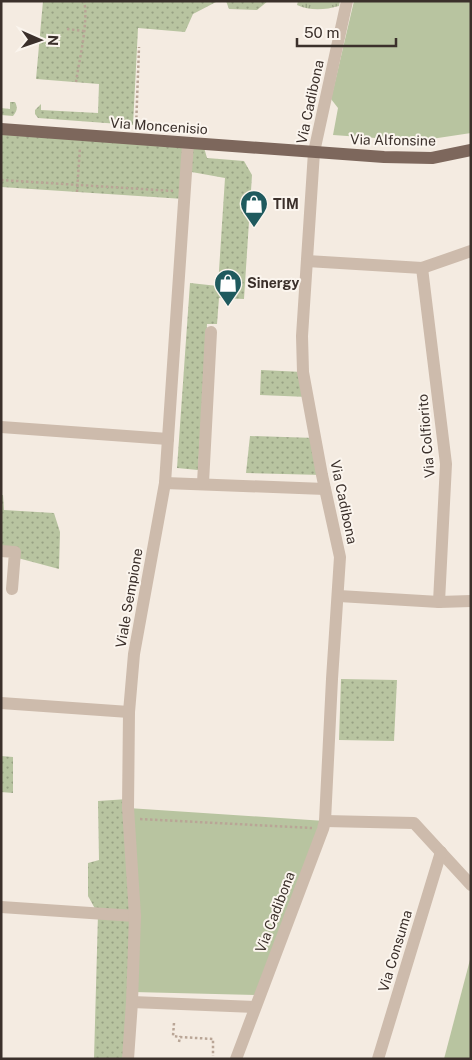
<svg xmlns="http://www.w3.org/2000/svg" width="472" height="1060" font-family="'Public Sans',sans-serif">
  <defs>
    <pattern id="grass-tufts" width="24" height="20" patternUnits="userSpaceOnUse" patternTransform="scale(1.25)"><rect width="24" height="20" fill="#b8c4a0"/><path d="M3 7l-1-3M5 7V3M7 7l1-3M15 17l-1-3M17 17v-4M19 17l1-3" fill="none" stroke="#97a083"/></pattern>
    <pattern id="garden-dots" width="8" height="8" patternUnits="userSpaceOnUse" patternTransform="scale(1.25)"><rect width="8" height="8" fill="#b8c4a0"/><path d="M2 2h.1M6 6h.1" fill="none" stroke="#97a083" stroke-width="1.8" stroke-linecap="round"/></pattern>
  </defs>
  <rect width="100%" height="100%" fill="#f4ebe1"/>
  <path fill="url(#grass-tufts)" d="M298,1H340L339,6C325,10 310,11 297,5Z"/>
  <g fill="#b8c4a0">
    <polygon points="354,1 471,1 471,133 418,141 333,135 338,108 331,99"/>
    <polygon points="128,808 325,821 259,995 133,992"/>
    <polygon points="471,956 471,1059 444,1059"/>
  </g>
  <g fill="url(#garden-dots)">
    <polygon points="43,1 218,1 193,14 185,32 138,28 133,125 38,118 35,114 35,110 41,104 41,110 98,113 99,84 36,79"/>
    <polygon points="226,1 268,1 257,10 229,9"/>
    <path d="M10,102H15C18,108 17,111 13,116L1,115V108L10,109Z"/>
    <polygon points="1,129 203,144 207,158 244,161 252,175 244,299 219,298 217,324 207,324 198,470 177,468 190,283 218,286 225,178 186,171 184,199 1,187"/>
    <polygon points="261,370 303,372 308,397 260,395"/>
    <polygon points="250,436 315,438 322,475 246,473"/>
    <polygon points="1,495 3,495 4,510 54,513 60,532 59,569 14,557 1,551"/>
    <polygon points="341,679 397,680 394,741 339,740"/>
    <polygon points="1,756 13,757 13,793 1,792"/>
    <polygon points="128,799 135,916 128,1059 94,1059 98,914 88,896 88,863 99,860 98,801"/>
  </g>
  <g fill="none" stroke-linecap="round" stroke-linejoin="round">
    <g stroke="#b9a596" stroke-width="2.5" stroke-dasharray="2.5 2.5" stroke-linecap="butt">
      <polyline points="67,29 83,31"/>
      <path d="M76,82C79,61 89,20 84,1"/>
      <polyline points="136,128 139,47"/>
      <polyline points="1,180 173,191"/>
      <polyline points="77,192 80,147"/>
      <polyline points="140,819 312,828"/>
      <polyline points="174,1023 173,1036 180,1037"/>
      <polyline points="179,1042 180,1037 213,1039 213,1056"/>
    </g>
    <g stroke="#cdbbac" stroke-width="12">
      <polyline points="307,261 422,268 471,251"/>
      <polyline points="422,268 446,464 439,602"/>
      <polyline points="1,427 168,439"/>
      <polyline points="165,483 325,489"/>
      <polyline points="203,483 211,332"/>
      <polyline points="1,551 15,552 12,589"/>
      <polyline points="339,596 439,602 471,601"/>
      <polyline points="1,703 129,712"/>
      <polyline points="325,821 414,823 471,885"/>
      <polyline points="1,907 135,916"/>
      <polyline points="132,1002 255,1007"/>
      <polyline points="128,1059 132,1002 135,916 128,808 129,712 134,654 165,483 188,143"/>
      <polyline points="236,1059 323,829 325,821 332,679 340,557 322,475 303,372 302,336 314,152 347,1"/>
      <polyline points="378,1059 441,852"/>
    </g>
    <polyline stroke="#7d675c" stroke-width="12" points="1,129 384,157 432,158 471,150"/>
  </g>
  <defs>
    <g id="shop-pin" transform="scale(1.4375)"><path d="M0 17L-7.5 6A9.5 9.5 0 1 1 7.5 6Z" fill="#1f5a5e" stroke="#fbf5ee"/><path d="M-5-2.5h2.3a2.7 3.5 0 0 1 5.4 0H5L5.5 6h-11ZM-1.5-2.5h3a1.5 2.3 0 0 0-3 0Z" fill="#fff"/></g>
  </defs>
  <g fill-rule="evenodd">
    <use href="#shop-pin" x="254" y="204"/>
    <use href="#shop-pin" x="228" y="283"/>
  </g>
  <g text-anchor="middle" stroke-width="4" stroke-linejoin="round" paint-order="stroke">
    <g font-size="14" fill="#3b302b" stroke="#fbf5ee">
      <text transform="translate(310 102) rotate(-78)" y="5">Via Cadibona</text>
      <text transform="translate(159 126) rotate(4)" y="5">Via Moncenisio</text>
      <text transform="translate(393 140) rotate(1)" y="5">Via Alfonsine</text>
      <text transform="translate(426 436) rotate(-95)" y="5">Via Colfiorito</text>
      <text transform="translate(344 502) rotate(78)" y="5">Via Cadibona</text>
      <text transform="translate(129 598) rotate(-80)" y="5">Viale Sempione</text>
      <text transform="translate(275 912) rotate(-69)" y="5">Via Cadibona</text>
      <text transform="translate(395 951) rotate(-73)" y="5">Via Consuma</text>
    </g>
    <g font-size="14" font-weight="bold" fill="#3b302b" stroke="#fbf5ee" text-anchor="start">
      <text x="273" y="209">TIM</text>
      <text x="247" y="288">Sinergy</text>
    </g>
  </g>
  <rect width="472" height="1060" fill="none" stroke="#3b302b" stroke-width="5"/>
  <g transform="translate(40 40) rotate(92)" stroke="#fbf5ee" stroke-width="4" paint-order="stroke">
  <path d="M0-4L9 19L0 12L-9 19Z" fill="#3b302b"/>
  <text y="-8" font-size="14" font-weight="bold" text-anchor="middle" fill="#3b302b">N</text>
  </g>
  <path d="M297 38v8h99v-8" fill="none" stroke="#3b302b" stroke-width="2.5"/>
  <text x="304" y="38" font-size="15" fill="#3b302b" stroke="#fbf5ee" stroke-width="4" paint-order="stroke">50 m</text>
</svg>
